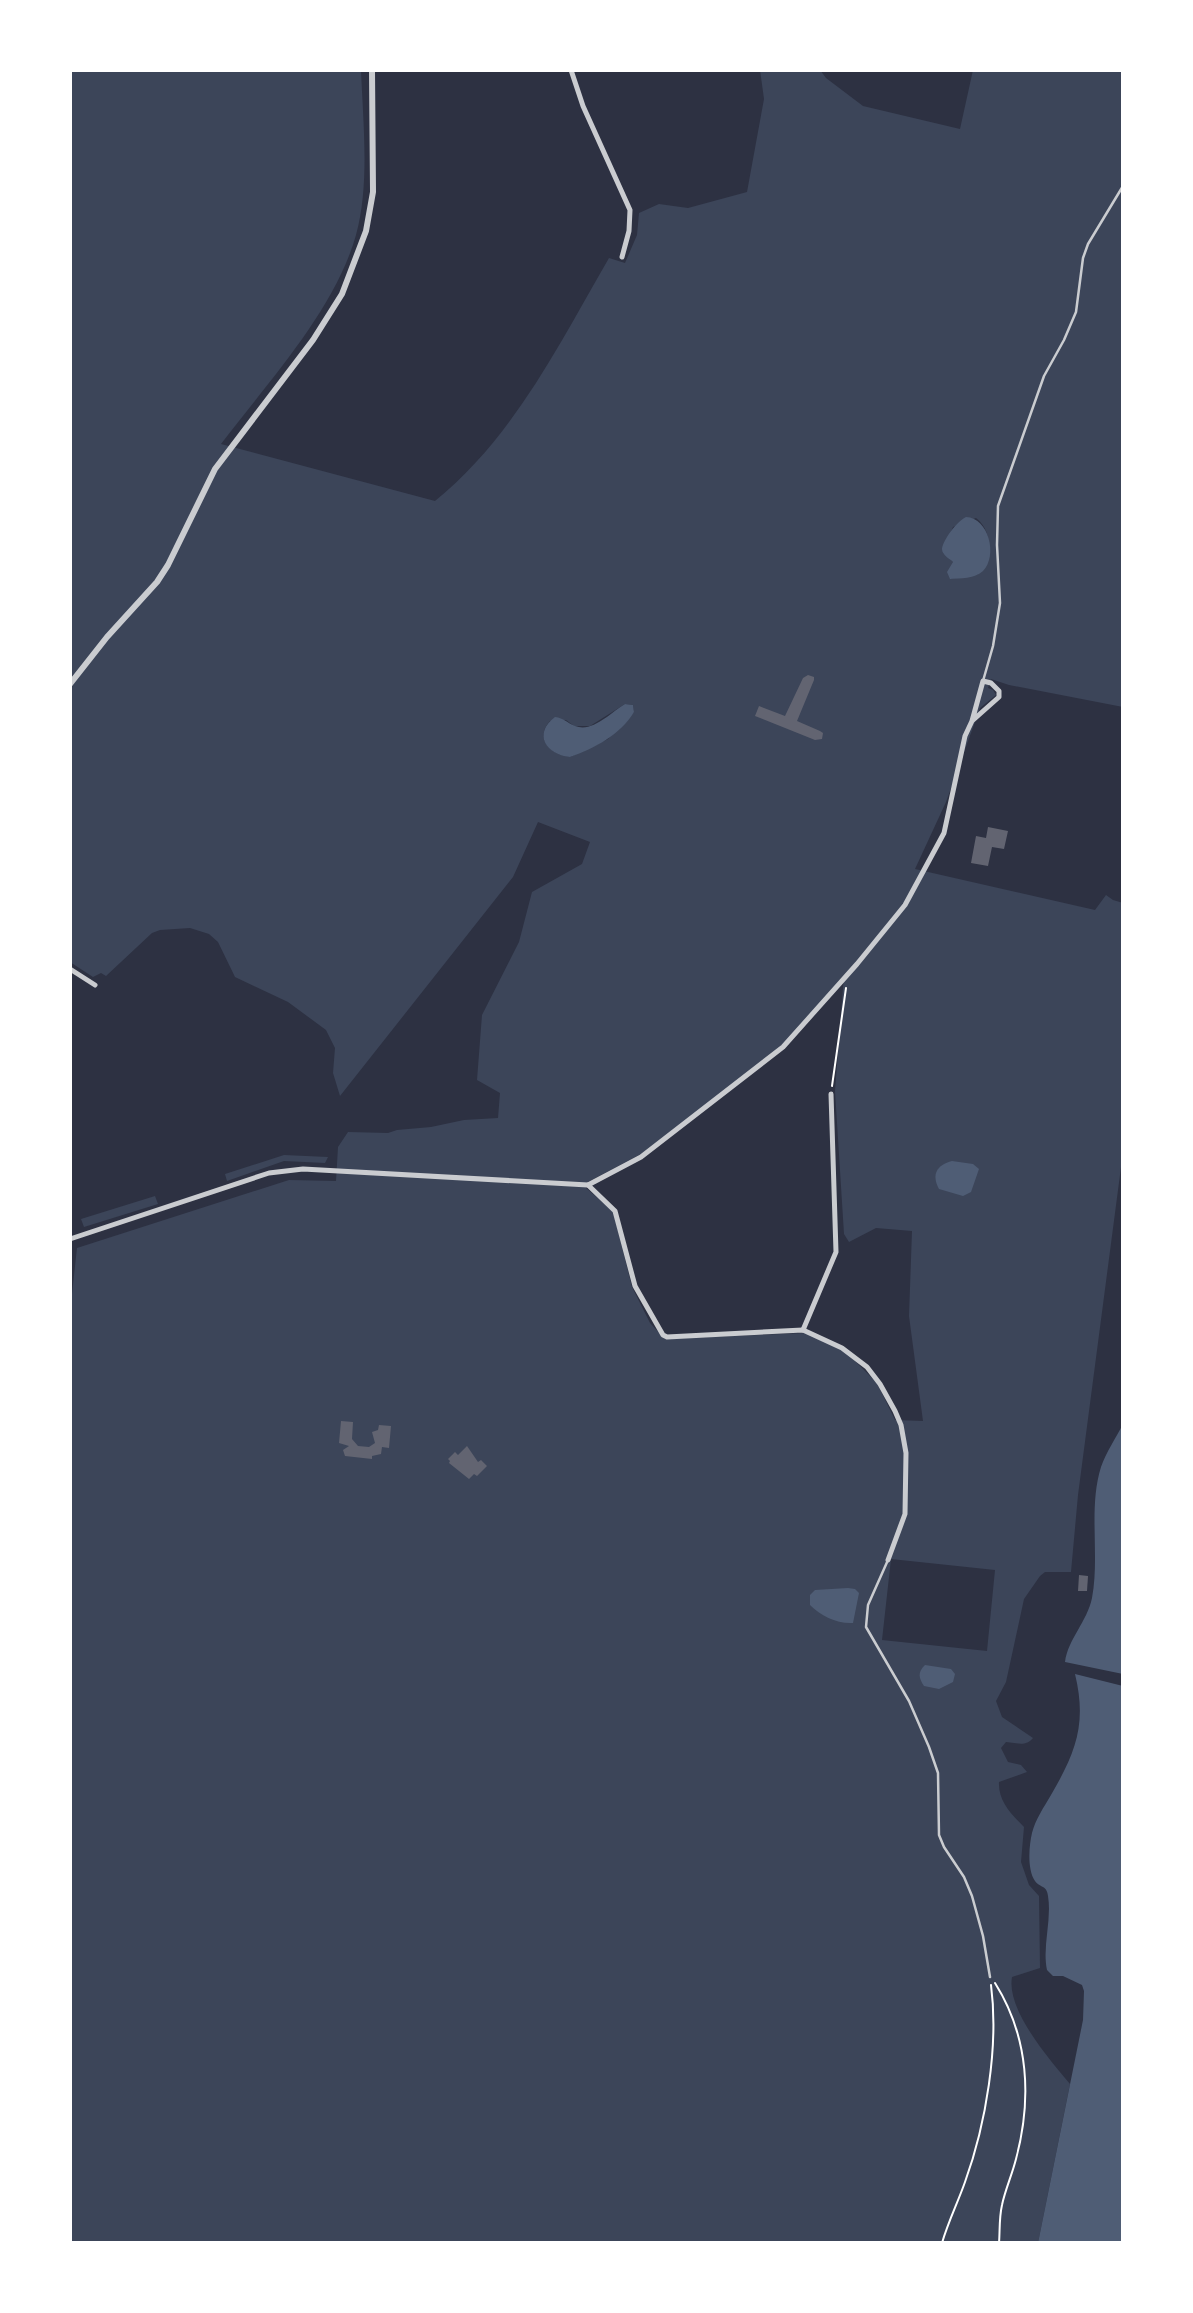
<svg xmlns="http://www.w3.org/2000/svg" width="1193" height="2313" font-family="'Public Sans',sans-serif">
  <rect width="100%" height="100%" fill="#2d3142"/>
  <g fill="#3c4559" fill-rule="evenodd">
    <path d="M70,70H361C363,122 370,185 356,235C335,310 268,382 221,444L435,501C514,437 559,344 609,258L625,263L637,235L639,213L659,204L688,208L747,192L764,99L760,70H820L826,78L863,106L960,129L973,70H1123V707L1009,685L991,679L988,688L993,690L996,695L980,708L946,802L915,869L1095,910L1106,895L1113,900L1123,903V1152L1078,1495L1071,1572H1045L1040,1576L1024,1599L1006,1682L996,1701L1002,1717L1033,1738C1026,1747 1017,1743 1006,1742L1001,1748L1008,1762L1021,1765L1027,1772L999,1782C998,1801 1011,1814 1024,1827L1021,1862L1029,1885L1039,1896L1040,1968L1012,1977C1006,2010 1050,2060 1070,2084L1038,2243H70V1312L77,1248L289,1180L336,1181L338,1147L348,1132L388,1133L397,1130L431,1127L464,1120L498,1118L500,1093L477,1080L482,1015L519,942L532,892L582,864L590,842L538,822L513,877L340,1096L333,1073L335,1048L326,1030L288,1002L235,977L218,942L209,934L190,928L160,930L152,933L106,976L101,973L93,977L70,962ZM976,518C990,529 990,545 988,562L977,575L950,579L953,562L943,553L953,527ZM625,704L633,705L634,712L608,739L570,757C551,755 534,738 550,721L566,720L574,726H590ZM844,975L835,1091L844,1234L849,1242L876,1228L912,1231L909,1316L923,1421L895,1420L877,1383L847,1353L806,1333L665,1339L650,1323L632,1287L613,1211L586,1188V1183L641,1154L789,1041ZM891,1559L995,1570L987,1651L882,1640Z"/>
    <polygon points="284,1155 328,1157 325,1163 284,1161 227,1181 225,1174"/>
    <polygon points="155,1196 158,1204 84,1227 81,1219"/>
  </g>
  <g fill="#4f5d75">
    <path d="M966,517C989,518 998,556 983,571C975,579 960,578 950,579L947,572L953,562C950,559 942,555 942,549C943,540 957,521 966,517Z"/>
    <path d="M625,704L633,705L634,712C620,735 595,748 570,757C547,755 532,734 555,717C564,718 567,723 575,726C593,733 611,712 625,704Z"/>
    <path d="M952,1161L973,1164L979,1169L971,1192L963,1196L939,1189C931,1174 937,1165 952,1161Z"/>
    <path d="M1123,1424V1674L1065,1662C1068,1639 1087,1622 1092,1598C1100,1555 1088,1509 1101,1467C1106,1452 1116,1438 1123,1424Z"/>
    <path d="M848,1588L855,1589L859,1593L853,1623C837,1624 821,1616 810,1605V1595L815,1590Z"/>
    <path d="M925,1665L951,1669L955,1674L953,1682L939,1689L924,1686C919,1678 917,1673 925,1665Z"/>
    <path d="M1075,1674L1123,1686V2243H1038L1083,2020L1084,1991L1082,1985L1063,1976H1053L1047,1970C1042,1946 1052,1921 1048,1896C1047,1885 1040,1888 1035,1881C1027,1869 1029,1846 1032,1833C1035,1820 1044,1807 1051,1795C1076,1752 1087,1724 1075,1674Z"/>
  </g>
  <g fill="#626471">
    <polygon points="808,675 814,677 814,680 797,721 820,731 823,733 822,739 815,740 755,716 759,706 785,716 803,678"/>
    <polygon points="988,827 1008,831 1004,849 992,847 988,866 971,863 976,836 986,838"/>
    <polygon points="341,1421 353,1422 352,1439 358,1446 369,1447 375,1443 372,1432 378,1430 379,1425 391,1426 389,1448 382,1447 381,1454 372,1456 372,1459 345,1456 343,1450 349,1446 339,1443"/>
    <polygon points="467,1446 478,1462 481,1460 487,1466 477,1476 474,1474 469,1479 449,1463 450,1461 448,1459 455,1452 458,1455"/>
    <polygon points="1079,1575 1088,1576 1087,1591 1078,1591"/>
  </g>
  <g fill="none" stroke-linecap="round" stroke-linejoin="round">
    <g stroke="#fff" stroke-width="2">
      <polyline points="832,1086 846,988"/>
      <path d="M995,1983C1029,2037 1032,2099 1016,2159C1012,2175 1005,2190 1002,2205C999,2218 1000,2231 999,2243"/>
      <path d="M942,2243C948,2222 958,2202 965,2182C986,2124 999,2046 991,1985"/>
    </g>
    <g stroke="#caccd0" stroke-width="2.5">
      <polyline points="983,681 993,646 1000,603 997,545 998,506 1044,376 1064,340 1076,312 1083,258 1088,244 1123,186"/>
      <polyline points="888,1560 868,1605 866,1627 909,1701 929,1747 938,1773 939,1835 944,1847 964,1877 972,1896 983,1936 990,1977"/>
    </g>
    <g stroke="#caccd0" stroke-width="5">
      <polyline points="571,70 583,106 630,210 629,231 622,257"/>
      <polyline points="70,969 95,985"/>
      <polyline points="588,1185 641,1157 783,1047 857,964 905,905 944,833 965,736 972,721 983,681 991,683 999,691 999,697 972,721"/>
      <polyline points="70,1239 269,1173 303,1169 588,1185 615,1211 635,1286 663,1335 667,1337 803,1330 842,1348 867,1367 880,1384 895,1411 901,1425 906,1453 905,1514 888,1560"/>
      <polyline points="803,1330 836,1252 831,1094"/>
    </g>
    <polyline stroke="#caccd0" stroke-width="6" points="70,684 107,637 157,582 168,565 215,469 313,340 342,294 366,231 373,192 372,70"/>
  </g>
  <rect width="1193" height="2313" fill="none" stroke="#ffffff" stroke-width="144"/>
</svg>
